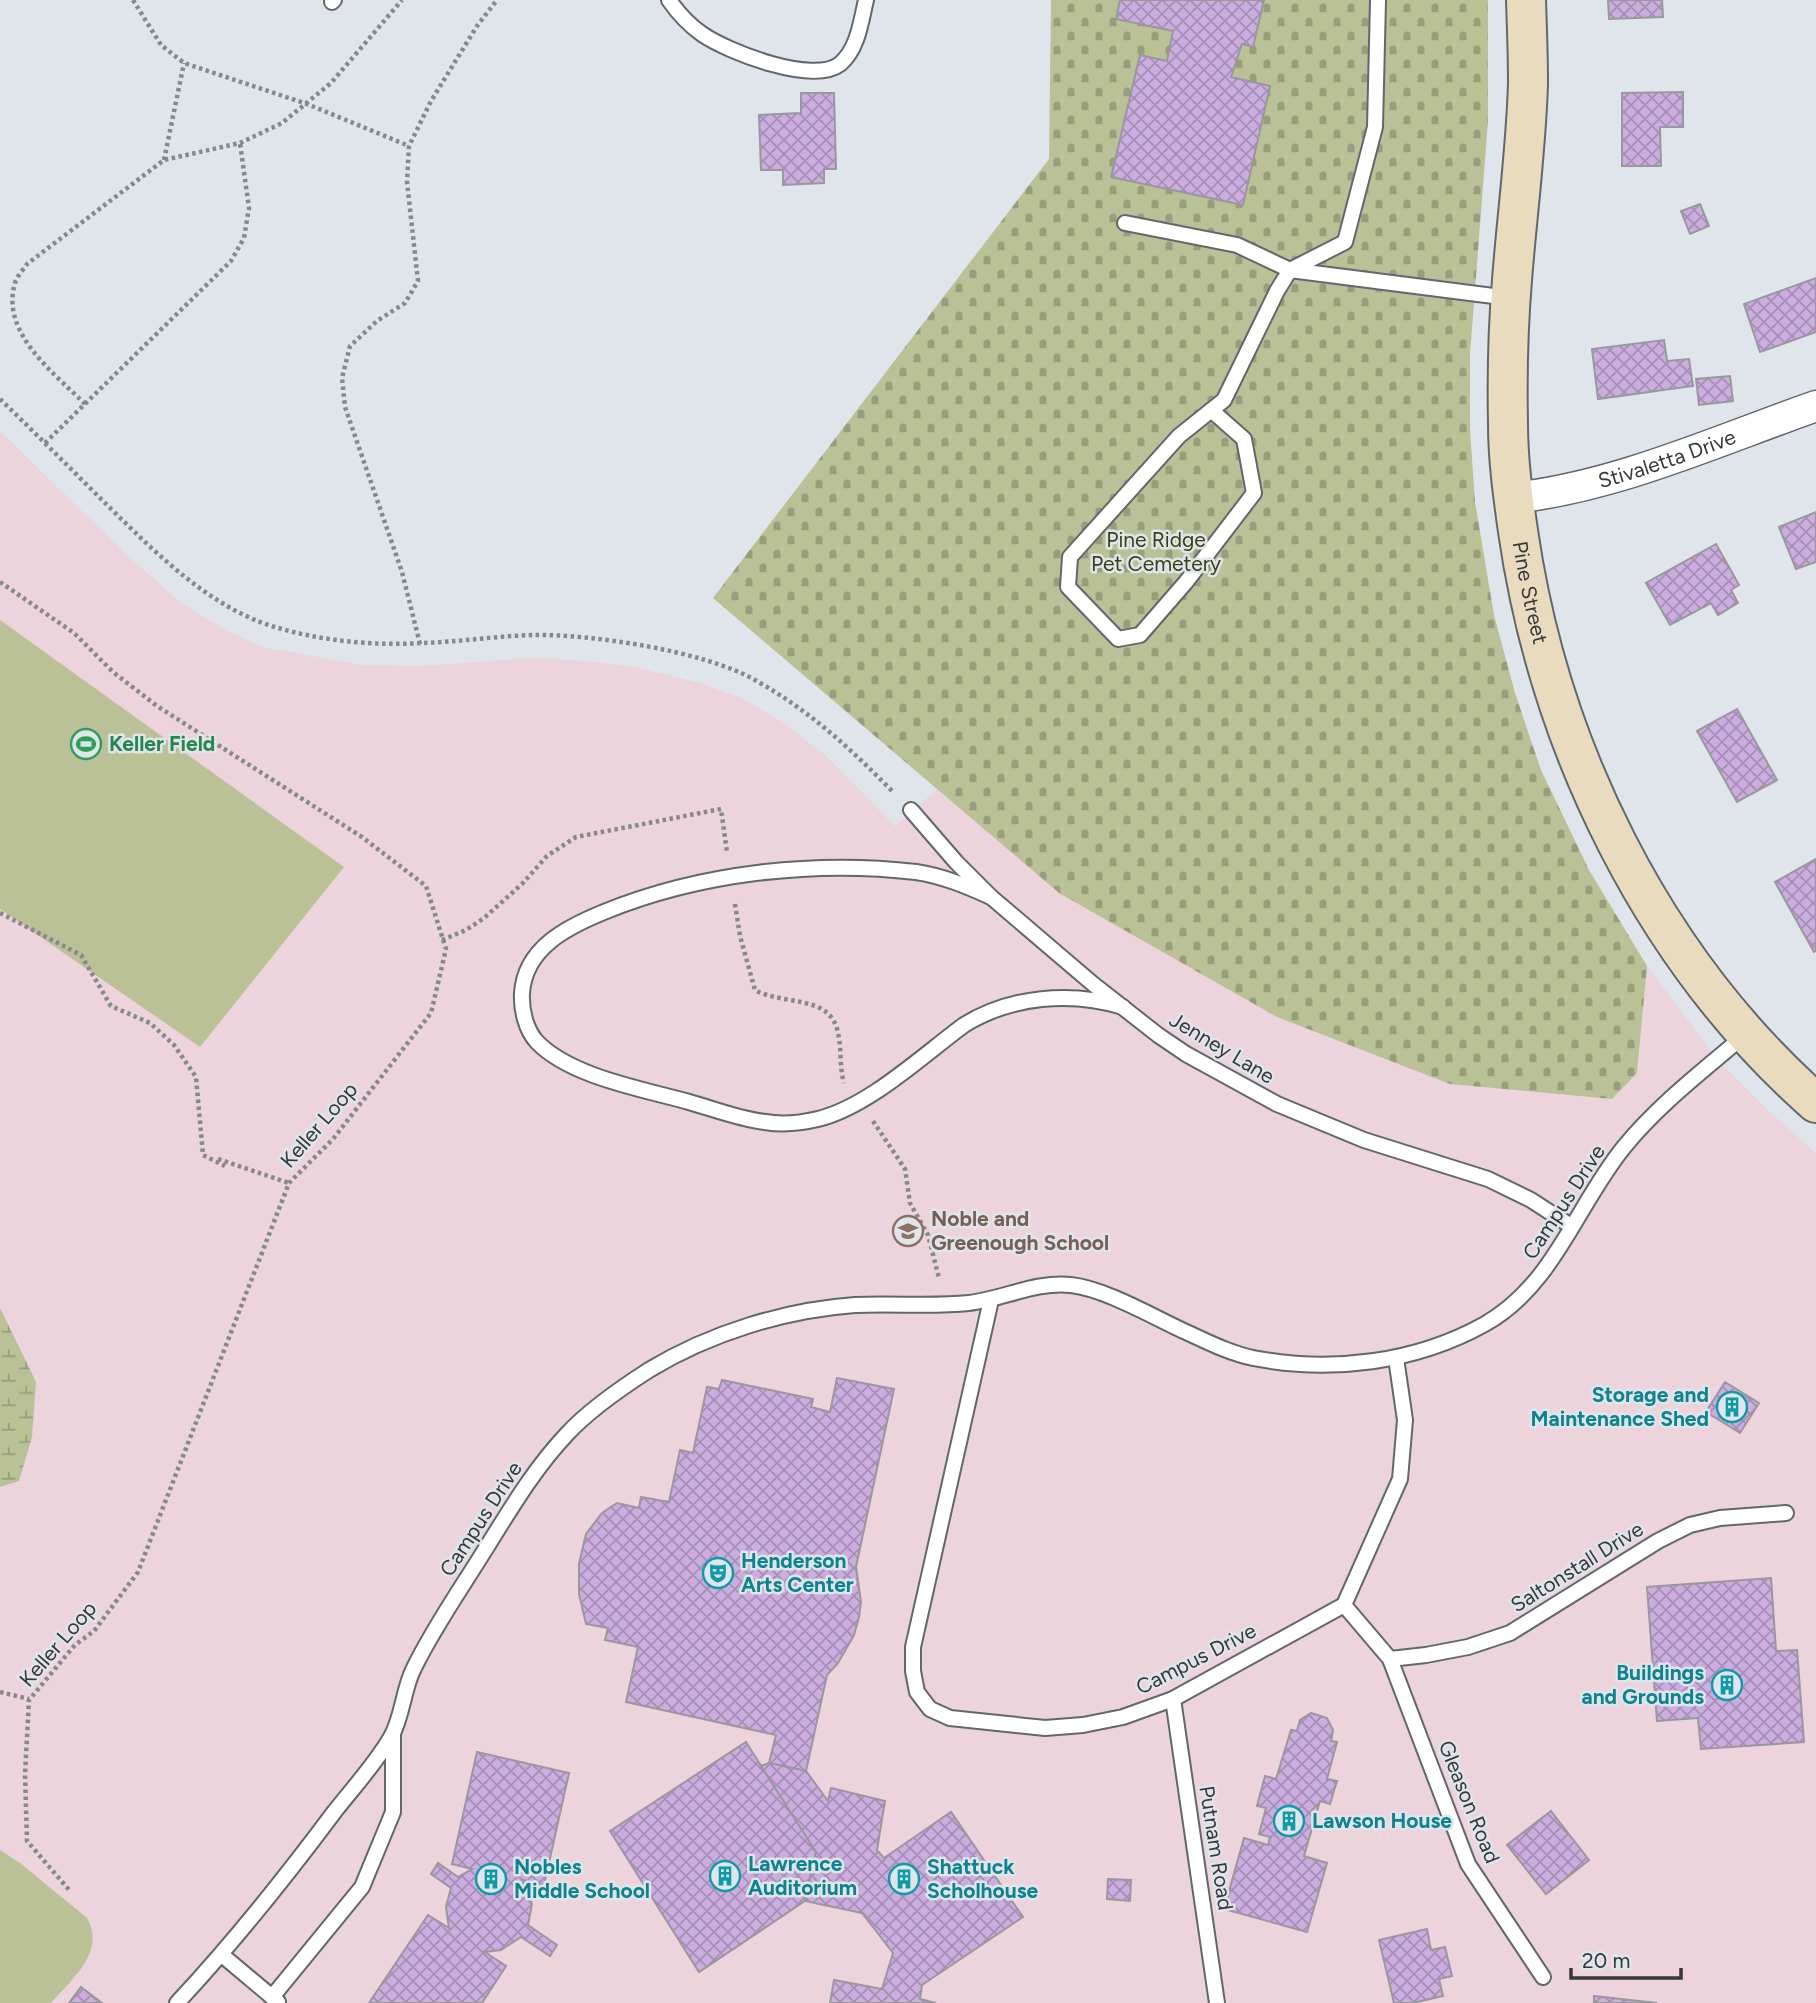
<svg xmlns="http://www.w3.org/2000/svg" width="1816" height="2003" font-family="Figtree,sans-serif">
  <defs>
    <pattern id="wetland-marsh" width="20" height="14" patternUnits="userSpaceOnUse" patternTransform="scale(1.75)"><rect width="20" height="14" fill="#bac197"/><path d="M1 5h8M5 5V1M11 12h8M15 12V8" fill="none" stroke="#989e7c"/></pattern>
    <pattern id="cemetery-stones" width="16" height="16" patternUnits="userSpaceOnUse" patternTransform="scale(1.75)"><rect width="16" height="16" fill="#bac197"/><path d="M2 7V4a2 2 0 0 1 4 0v3zM10 15v-3a2 2 0 0 1 4 0v3z" fill="#989e7c"/></pattern>
    <pattern id="building-cross-hatch" width="8" height="8" patternUnits="userSpaceOnUse" patternTransform="scale(1.75)"><rect width="8" height="8" fill="#cbaddf"/><path d="M0 0l8 8M0 8l8-8" fill="none" stroke="#a68eb6"/></pattern>
  </defs>
  <rect width="100%" height="100%" fill="#dfe5ea"/>
  <polygon fill="#ecd3dc" points="0,431 128,556 180,602 227,631 266,648 364,665 421,666 534,658 585,661 635,667 700,683 742,698 782,722 825,755 895,826 938,789 1059,893 1637,1073 1647,966 1717,1059 1772,1114 1816,1153 1816,2003 0,2003 0,1487 19,1481 5,1322 0,1308"/>
  <polygon fill="url(#wetland-marsh)" points="0,1308 36,1382 32,1437 19,1481 0,1487"/>
  <polygon fill="url(#cemetery-stones)" points="1051,0 1488,0 1488,121 1470,354 1470,430 1475,502 1494,615 1515,693 1541,770 1589,870 1647,966 1637,1073 1612,1099 1450,1084 1277,1017 1059,893 713,598 1049,159"/>
  <g fill="#bac197">
    <polygon points="0,620 344,867 200,1047 0,909"/>
    <path d="M0,1850L20,1863L87,1918C106,1952 72,1979 51,2003H0Z"/>
  </g>
  <g fill="url(#building-cross-hatch)" stroke="#9a979d" stroke-width="2">
    <polygon points="1120,0 1264,0 1253,47 1242,44 1231,77 1270,86 1243,205 1111,177 1140,55 1167,61 1173,31 1116,19"/>
    <polygon points="1608,0 1662,0 1663,17 1609,19"/>
    <polygon points="1683,92 1683,127 1660,127 1661,166 1622,166 1622,93"/>
    <polygon points="801,93 834,93 836,169 824,169 824,183 783,185 783,170 761,170 759,115 801,113"/>
    <polygon points="1700,204 1709,226 1690,234 1681,211"/>
    <polygon points="1816,278 1816,332 1760,352 1744,304"/>
    <polygon points="1664,340 1667,361 1689,359 1693,386 1598,399 1592,349"/>
    <polygon points="1730,376 1733,401 1699,405 1696,379"/>
    <polygon points="1816,512 1816,562 1796,569 1779,527"/>
    <polygon points="1716,544 1739,585 1731,590 1738,603 1718,615 1711,603 1670,625 1646,583"/>
    <polygon points="1737,709 1777,780 1737,802 1697,731"/>
    <polygon points="1816,859 1816,951 1814,952 1775,882"/>
    <polygon points="837,1378 894,1389 856,1567 861,1602 859,1617 854,1635 838,1663 827,1675 806,1771 769,1763 776,1735 626,1702 638,1647 605,1640 608,1628 586,1624 579,1594 579,1564 586,1534 602,1513 617,1503 639,1508 641,1497 669,1502 680,1450 693,1453 707,1387 719,1389 722,1380 813,1399 811,1407 830,1412"/>
    <polygon points="1725,1382 1759,1403 1740,1433 1706,1412"/>
    <polygon points="1771,1578 1776,1651 1797,1650 1804,1742 1701,1749 1698,1718 1657,1721 1647,1587"/>
    <polygon points="1311,1713 1327,1718 1333,1730 1331,1741 1337,1742 1327,1779 1337,1781 1330,1804 1320,1801 1304,1856 1327,1863 1307,1932 1224,1909 1244,1838 1268,1845 1270,1837 1259,1834 1266,1808 1257,1806 1265,1776 1276,1779 1291,1730 1297,1731 1300,1720"/>
    <polygon points="746,1742 816,1852 805,1901 699,1972 610,1831"/>
    <polygon points="477,1752 569,1773 544,1885 523,1880 532,1904 528,1925 557,1945 550,1956 521,1937 501,1950 485,1952 506,1966 482,2003 369,2003 428,1915 449,1928 446,1907 451,1888 431,1874 438,1863 458,1877 472,1869 452,1864"/>
    <polygon points="769,1763 806,1771 828,1801 831,1788 885,1801 877,1850 884,1858 951,1812 1023,1917 922,1985 920,1999 936,2003 830,2003 834,1980 882,1989 893,1953 862,1913 805,1901 816,1852 761,1766"/>
    <polygon points="1551,1811 1589,1860 1546,1894 1507,1845"/>
    <polygon points="1108,1879 1131,1880 1130,1901 1107,1899"/>
    <polygon points="1427,1929 1431,1950 1445,1947 1452,1976 1439,1979 1443,1996 1413,2003 1394,2003 1379,1940"/>
    <polygon points="81,1987 102,2003 69,2003"/>
    <polygon points="1594,1996 1657,2003 1594,2003"/>
  </g>
  <g fill="none" stroke-linecap="round" stroke-linejoin="round">
    <g stroke="#62676c" stroke-width="18">
      <g id="lane">
        <path d="M669,0C678,13 689,25 702,34C728,52 813,85 840,64C858,49 861,21 866,0"/>
        <polyline points="332,2 334,0"/>
        <polyline points="1125,223 1237,245 1290,270 1509,298"/>
        <polyline points="1211,410 1244,439 1254,493 1186,582 1140,635 1118,639 1068,587 1070,557 1179,436 1224,400 1277,291 1290,270 1345,242 1375,127 1378,0"/>
        <polyline points="911,810 956,862 991,897 1093,984 1158,1035 1186,1054 1277,1104 1364,1140 1488,1179 1531,1200 1571,1226"/>
        <path d="M991,897C966,886 943,876 916,872C814,860 699,873 604,912C567,927 525,948 522,993C521,1010 526,1030 537,1042C571,1077 643,1089 689,1102C714,1109 739,1119 765,1122C783,1125 801,1123 818,1119C868,1107 922,1056 964,1025C1011,996 1071,991 1123,1007"/>
        <polyline points="991,1300 913,1647 913,1671 917,1692 930,1709 950,1718 1045,1728 1083,1725 1123,1717 1173,1699 1344,1605 1400,1479 1405,1420 1396,1358"/>
        <polyline points="1344,1605 1390,1659 1468,1864 1543,1977"/>
        <polyline points="1390,1659 1426,1655 1468,1647 1510,1633 1658,1541 1690,1525 1720,1518 1786,1513"/>
        <polyline points="1173,1699 1217,2003"/>
        <polyline points="222,1955 278,2002"/>
        <polyline points="272,1997 362,1887 393,1812 393,1734"/>
        <path d="M177,2003C234,1942 285,1878 335,1811C354,1787 376,1763 391,1737C403,1716 403,1689 414,1668C432,1631 456,1596 478,1561C506,1517 531,1472 567,1434C589,1410 621,1388 649,1370C710,1333 785,1310 855,1305C893,1303 931,1307 969,1303C1003,1299 1037,1281 1071,1285C1106,1289 1153,1317 1186,1332C1208,1342 1229,1353 1253,1358C1331,1373 1415,1363 1485,1324C1554,1285 1576,1206 1624,1147C1659,1104 1704,1070 1746,1034"/>
      </g>
    </g>
    <g stroke="#62676c" stroke-width="33">
      <g id="street">
        <path id="s1" d="M1513,498C1616,487 1719,440 1816,406"/>
      </g>
    </g>
    <g stroke="#62676c" stroke-width="42">
      <g id="secondary">
        <path id="s2" d="M1526,0C1527,28 1528,56 1528,84C1526,150 1517,215 1512,280C1508,328 1507,376 1508,424C1508,460 1513,496 1518,531C1549,746 1652,958 1816,1103"/>
      </g>
    </g>
    <g stroke="#85898d" stroke-width="4.5" stroke-dasharray="3.5 3.5" stroke-linecap="butt">
      <polyline points="133,0 161,45 184,63 307,104 409,146"/>
      <polyline points="164,160 184,63"/>
      <path d="M0,399C33,431 65,463 98,496C147,544 206,607 275,627C321,641 374,646 422,643C459,642 496,636 533,635C592,634 704,651 755,680C810,711 850,748 894,793"/>
      <path d="M85,404C54,373 0,333 15,283C17,276 23,270 27,264L164,160L240,143L282,123L331,83L402,0"/>
      <polyline points="45,443 231,261 244,238 249,208 240,143"/>
      <polyline points="0,582 74,633 113,672 157,706 362,837 426,886 446,949 431,1013 333,1139 289,1183 138,1572 94,1631 75,1645 29,1700 25,1774 27,1841 70,1891"/>
      <polyline points="420,644 402,572 345,407 342,378 350,346 377,321 405,303 418,281 407,182 409,146 431,101 477,26 497,0"/>
      <path d="M735,904L740,936L755,990C784,1006 831,994 838,1033C842,1050 839,1066 844,1083"/>
      <polyline points="0,913 81,955 111,1006 150,1023 174,1045 196,1077 203,1155 225,1166"/>
      <polyline points="442,940 466,930 484,918 522,884 547,856 576,837 721,809 727,852"/>
      <polyline points="873,1121 905,1169 910,1203 928,1235 939,1278"/>
      <polyline points="218,1159 289,1183"/>
      <polyline points="0,1692 29,1699"/>
    </g>
    <use href="#lane" stroke="#fff" stroke-width="14"/>
    <use href="#street" stroke="#fff" stroke-width="30"/>
    <use href="#secondary" stroke="#ebdbbe" stroke-width="38"/>
  </g>
  <defs>
    <g id="stadium-ring" transform="scale(1.575)"><circle r="9.5" fill="#dfe5ea" stroke="#2e9e5b" stroke-width="1.5"/><path d="M0-5a6.5 5 0 1 0 0 10a6.5 5 0 1 0 0-10ZM-3.5-1.8h7v3.6h-7Z" fill="#2e9e5b"/></g>
    <g id="school-ring" transform="scale(1.575)"><circle r="9.5" fill="#dfe5ea" stroke="#8d6e63" stroke-width="1.5"/><path d="M0-5L7-2L0 1L-7-2ZM-4 1L0 2.5L4 1V4Q0 6-4 4Z" fill="#8d6e63"/></g>
    <g id="building-ring" transform="scale(1.575)"><circle r="9.5" fill="#dfe5ea" stroke="#0f9aa8" stroke-width="1.5"/><path d="M-4-6H4V6H1V3H-1V6H-4ZM-2.5-4.3h1.7v1.8h-1.7ZM.8-4.3h1.7v1.8H.8ZM-2.5-1h1.7V.8h-1.7ZM.8-1h1.7V.8H.8Z" fill="#0f9aa8"/></g>
    <g id="theatre-ring" transform="scale(1.575)"><circle r="9.5" fill="#dfe5ea" stroke="#0f9aa8" stroke-width="1.5"/><path d="M-5-5.5Q0-4 5-5.5V0Q5 5 0 6Q-5 5-5 0ZM-3.3-2.5H-1v1.5H-3.3ZM1-2.5H3.3v1.5H1ZM-2.8 1Q0 5.5 2.8 1Z" fill="#0f9aa8"/></g>
  </defs>
  <g fill-rule="evenodd">
    <use href="#stadium-ring" x="86" y="744"/>
    <use href="#school-ring" x="908" y="1231"/>
    <use href="#building-ring" x="1732" y="1407"/>
    <use href="#theatre-ring" x="718" y="1573"/>
    <use href="#building-ring" x="1727" y="1685"/>
    <use href="#building-ring" x="1289" y="1821"/>
    <use href="#building-ring" x="725" y="1876"/>
    <use href="#building-ring" x="491" y="1879"/>
    <use href="#building-ring" x="904" y="1879"/>
  </g>
  <g text-anchor="middle" stroke-width="5" stroke-linejoin="round" paint-order="stroke">
    <g font-size="21" fill="#36383a" stroke="#dfe5ea">
      <text dy="7" stroke="none"><textPath href="#s1" startOffset="159">Stivaletta Drive</textPath></text>
      <text dy="7" stroke="none"><textPath href="#s2" startOffset="595">Pine Street</textPath></text>
      <text transform="translate(1222 1048) rotate(31)" y="7">Jenney Lane</text>
      <text transform="translate(319 1125) rotate(-49)" y="7">Keller Loop</text>
      <text transform="translate(1564 1202) rotate(-57)" y="7">Campus Drive</text>
      <text transform="translate(481 1519) rotate(-57)" y="7">Campus Drive</text>
      <text transform="translate(1577 1567) rotate(-32)" y="7">Saltonstall Drive</text>
      <text transform="translate(58 1644) rotate(-49)" y="7">Keller Loop</text>
      <text transform="translate(1196 1659) rotate(-27)" y="7">Campus Drive</text>
      <text transform="translate(1469 1802) rotate(68)" y="7">Gleason Road</text>
      <text transform="translate(1216 1848) rotate(81)" y="7">Putnam Road</text>
    </g>
    <g font-size="21" fill="#3b4014" stroke="#dfe5ea">
      <text x="1156" y="547">Pine Ridge<tspan x="1156" dy="24">Pet Cemetery</tspan></text>
    </g>
    <g font-size="21" font-weight="bold" fill="#27864d" stroke="#dfe5ea" text-anchor="start">
      <text x="109" y="751">Keller Field</text>
    </g>
    <g font-size="21" font-weight="bold" fill="#785e54" stroke="#dfe5ea" text-anchor="start">
      <text x="931" y="1226">Noble and<tspan x="931" dy="24">Greenough School</tspan></text>
    </g>
    <g font-size="21" font-weight="bold" fill="#0d838f" stroke="#dfe5ea" text-anchor="start">
      <text x="1709" y="1402" text-anchor="end">Storage and<tspan x="1709" dy="24">Maintenance Shed</tspan></text>
      <text x="741" y="1568">Henderson<tspan x="741" dy="24">Arts Center</tspan></text>
      <text x="1704" y="1680" text-anchor="end">Buildings<tspan x="1704" dy="24">and Grounds</tspan></text>
      <text x="1312" y="1828">Lawson House</text>
      <text x="748" y="1871">Lawrence<tspan x="748" dy="24">Auditorium</tspan></text>
      <text x="514" y="1874">Nobles<tspan x="514" dy="24">Middle School</tspan></text>
      <text x="927" y="1874">Shattuck<tspan x="927" dy="24">Scholhouse</tspan></text>
    </g>
  </g>
  <path d="M1571 1968v10h110v-10" fill="none" stroke="#36383a" stroke-width="3.5"/>
  <text x="1582" y="1968" font-size="21" fill="#36383a" stroke="#dfe5ea" stroke-width="5" paint-order="stroke">20 m</text>
</svg>
